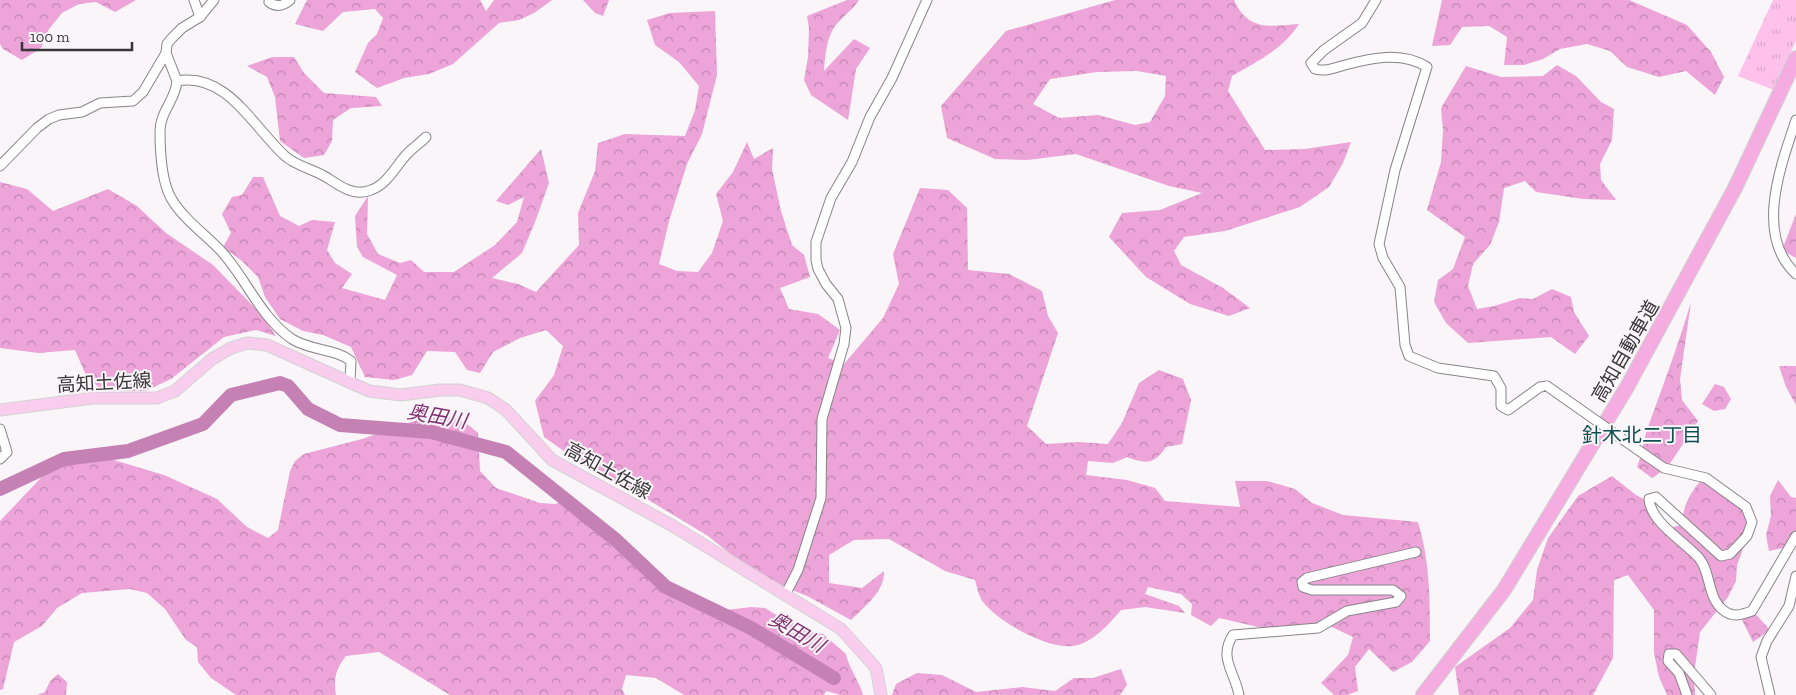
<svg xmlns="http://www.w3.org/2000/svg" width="1796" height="695" font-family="'Zilla Slab','Noto Sans JP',serif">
  <defs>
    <pattern id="grass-tufts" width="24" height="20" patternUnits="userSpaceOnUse" patternTransform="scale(1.25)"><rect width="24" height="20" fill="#fdc1ec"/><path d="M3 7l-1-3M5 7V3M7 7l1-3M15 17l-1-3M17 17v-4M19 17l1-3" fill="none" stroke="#daa6cb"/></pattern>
    <pattern id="forest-crowns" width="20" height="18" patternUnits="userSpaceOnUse" patternTransform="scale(1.25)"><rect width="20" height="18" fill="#eca4d9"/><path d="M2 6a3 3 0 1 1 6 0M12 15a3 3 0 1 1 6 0" fill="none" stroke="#c086b1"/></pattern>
  </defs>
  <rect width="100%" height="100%" fill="#f9f5f8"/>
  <polygon fill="url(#grass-tufts)" points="1773,0 1796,0 1796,40 1774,90 1738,76"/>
  <g fill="url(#forest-crowns)" fill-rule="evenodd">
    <polygon points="0,0 136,0 115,12 96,2 79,4 62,13 49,29 41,48 22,60 3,49 0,44"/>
    <polygon points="307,0 480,0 486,11 494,0 552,0 534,13 519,20 499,23 453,64 429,74 404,78 377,88 355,72 368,43 377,34 383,18 375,9 343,12 323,31 295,24"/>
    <polygon points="583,0 609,0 603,16 595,13"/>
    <path d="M847,0H859C852,11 840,18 833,29C826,42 825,57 824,71L854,39L870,48L856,69L848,120L811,95L804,80L808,57L809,28L807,16Z"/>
    <path d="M1115,0H1234C1248,32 1271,26 1299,24C1283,49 1258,61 1232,76L1228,91L1265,150L1305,149L1351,142L1343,163L1329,187L1300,207L1225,231L1184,237L1174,251L1181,265L1223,288L1250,308L1229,316L1190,304L1146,277L1109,237L1122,213L1160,210L1202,193L1169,186L1076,154L1027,160L995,159L947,138L941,106L1006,31ZM1137,71L1166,76L1165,96L1150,122L1135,125L1098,115L1059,118L1033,104L1050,79L1097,72Z"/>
    <polygon points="1442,0 1629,0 1687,25 1711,52 1724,77 1715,95 1686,71 1659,77 1627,67 1610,51 1587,44 1560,49 1543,59 1524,65 1504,65 1507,37 1489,26 1462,27 1450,45 1432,46"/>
    <path d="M715,11L717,75L702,134L687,164L669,221L659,264L677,271L698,272L712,253L723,221L716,194L733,172L747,142L754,159L773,148L772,169L781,211L792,245L804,255L810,277L780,288L789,309L818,314L840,330L828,358L844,364L883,318L899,284L893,254L920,188L948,190L967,208L968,270L1009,274L1042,291L1048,316L1058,333L1027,426L1046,444L1079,442L1108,444L1122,423L1139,383L1159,370L1183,379L1191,400L1182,444L1166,447C1154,465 1146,464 1127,457L1113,463L1088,461L1086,475L1127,480L1155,488L1165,501L1240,507L1235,481H1267L1295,489L1312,503L1343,515L1418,522C1430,562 1430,600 1430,641L1412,662L1393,672L1369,649L1355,667L1358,691L1347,695H1334L1321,683L1348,655L1353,637L1332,627L1303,630L1267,629L1219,618L1211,626L1191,615L1192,604L1181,594L1148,587L1145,594L1179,606L1185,613L1145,607L1121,610C1109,624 1092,644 1072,646C1046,649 999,622 983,602C979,597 977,587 975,580L945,571L889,539L854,540L829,555V583L862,588L884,571C885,591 864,607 851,620L807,596L759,577L708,536L632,490L592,471L544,437L535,401L554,375L563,346L546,330L520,338L493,352L480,373L467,370L455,352L427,351L412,375L394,380L365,377L351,347L323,335L303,331L280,319L265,297L258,277L242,261L223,247L231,233L222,214L232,197L242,195L253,177H263L280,216L299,226L312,220L335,222L327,250L335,263L352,274L342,288L385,300L397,275L363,257L357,247L355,216L368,196L367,234L378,254L400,263L411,260L424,272H454L495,245L517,222L524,197L508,205L496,201L541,149L549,183L535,222L522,253L492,278L518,284L536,292L579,245L578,213L595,171L598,143L625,134L685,136L695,110L699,86L679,62L655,45L647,20L670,13Z"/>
    <polygon points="272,57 294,57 304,73 324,93 376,97 382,106 351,108 333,120 332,141 324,155 304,158 280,141 275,97 267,77 247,66"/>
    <polygon points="1557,65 1576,76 1601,102 1614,109 1612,140 1600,164 1601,180 1616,200 1583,199 1536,192 1525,181 1504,188 1499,222 1490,245 1473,264 1468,286 1477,309 1494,306 1520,298 1533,299 1552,289 1571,297 1574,312 1589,336 1575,354 1551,337 1468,343 1446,323 1434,302 1438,280 1453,269 1465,237 1427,210 1441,162 1443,130 1441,108 1466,66 1501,77 1543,76"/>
    <polygon points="0,182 27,189 53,211 108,189 137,206 166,233 213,265 261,314 276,336 256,330 224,337 171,379 145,391 102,391 85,373 75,350 38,353 0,348"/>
    <polygon points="1796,214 1796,258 1782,250"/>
    <path d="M1691,302L1680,379L1682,400L1698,421L1667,468L1652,478L1637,467C1642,455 1643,442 1647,430C1662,388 1678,346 1691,302Z"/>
    <polygon points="1779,366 1796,366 1796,405 1786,387"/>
    <polygon points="1715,384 1724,387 1731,399 1725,409 1714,411 1702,404"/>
    <path d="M432,415C452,415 463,419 478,433L480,471L496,488L540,503L555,504L572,499L623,546L653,579L682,596L727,610L751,607L765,608L778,616L792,618L795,629L823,634L846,654C849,669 859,680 863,695H841L826,691L824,695H684L656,678L626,675L622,689L625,695H450L379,652L346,656C336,668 333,680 336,695H236L211,678L198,662L197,647L186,640L165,609L147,593L130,589L82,593L57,608L42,626L14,642L3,689L0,690V521L53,465L89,456L107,458L164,475L217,499L247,527L268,538L278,530L290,471L295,461L304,454L362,439Z"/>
    <path d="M1612,476L1636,495L1651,503L1668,528L1682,525C1683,505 1689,495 1702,479C1716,493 1733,501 1749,513L1743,549L1737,565L1736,581L1728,597L1700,632L1694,674L1695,695H1667L1659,677L1654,653V610L1628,575L1614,580L1613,658L1593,695H1459L1455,667L1510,628L1533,600L1537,570L1548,538L1578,496Z"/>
    <polygon points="1778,480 1791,497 1796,498 1796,545 1769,551 1766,535 1771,516 1770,496"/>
    <polygon points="1750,608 1770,630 1753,642 1742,620"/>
    <polygon points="1121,669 1127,685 1120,695 892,695 896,684 917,673 942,675 976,692 1022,687 1055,691 1074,678 1093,678"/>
    <polygon points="58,674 67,682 66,695 37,695 45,692 50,681"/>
  </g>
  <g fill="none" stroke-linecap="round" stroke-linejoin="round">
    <polyline stroke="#c681b4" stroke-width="14" points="0,489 64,459 128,451 203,424 231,395 280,383 288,386 308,409 340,425 431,432 506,452 616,540 666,587 751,628 834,678"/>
    <g stroke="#888487" stroke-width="11">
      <g id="minor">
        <polyline points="194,0 200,17"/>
        <path d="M270,0L269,2C277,8 283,6 290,0"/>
        <path d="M1376,0L1362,23L1324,50L1311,63L1315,69C1326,72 1334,68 1345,65C1371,58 1402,51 1427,67L1395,170L1379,244L1383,258L1400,287L1405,345L1409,356L1438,368L1494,376L1501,388V406L1508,410L1540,387L1547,386"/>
        <path d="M166,53L177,81C176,99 160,112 160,131C160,151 161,180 171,198C182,218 205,234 221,251C246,278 260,317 292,339C311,351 334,348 351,361L350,381"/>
        <path d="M177,81C227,72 253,127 285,156C296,166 313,169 326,177C340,186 354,197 371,190C388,184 396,165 408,153C414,147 420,143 426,137"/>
        <path d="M1796,120C1781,165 1754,235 1796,274"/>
        <polyline points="0,166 37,128 49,119 59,115 82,112 100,103 133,101 143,92 166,53 167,44 172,38 182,28 200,17 214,0"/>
        <polyline points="0,429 7,452 0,459"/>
        <path d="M1648,457L1664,468L1706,478L1746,507L1752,522L1747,536L1730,554L1721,556L1656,497L1649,499C1651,523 1684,541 1699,558C1711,572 1707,597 1723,610C1733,618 1741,615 1752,611L1796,536"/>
        <polyline points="785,595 798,570 821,498 822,419 844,344 846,328 838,299 826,284 818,269 816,260 816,242 831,198 852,162 870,117 892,78 927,0"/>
        <path d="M1239,695C1235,672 1218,658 1233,635L1318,628L1347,611L1396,602L1401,596L1393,590H1312L1303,587L1302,582L1307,578L1416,552"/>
        <polyline points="1687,695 1679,673 1668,661 1669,654 1676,654 1711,695"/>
        <polyline points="1770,695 1761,657 1767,641 1789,606 1796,576"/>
      </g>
    </g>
    <g stroke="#d3d3d3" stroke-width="13">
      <polyline id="major" points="0,410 93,398 157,398 175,391 212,359 231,348 247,343 267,345 369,391 401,395 440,390 460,390 488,398 506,410 552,460 673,526 841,629 876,668 881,695"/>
    </g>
    <g stroke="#d3d3d3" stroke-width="16">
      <polyline id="highway" points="1423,695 1504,590 1627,387 1735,188 1796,58"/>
    </g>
    <use href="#minor" stroke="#fff" stroke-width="9"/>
    <use href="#major" stroke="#f8cded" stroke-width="11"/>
    <use href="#highway" stroke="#f4ace1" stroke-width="14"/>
    <g stroke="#888487" stroke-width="11" stroke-linecap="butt">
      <polyline id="minor-bridge" points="1547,386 1648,457"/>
    </g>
    <use href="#minor-bridge" stroke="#fff" stroke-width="9"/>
  </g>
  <g text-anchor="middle" stroke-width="4" stroke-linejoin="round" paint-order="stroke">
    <g font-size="19" fill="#383637" stroke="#f9f5f8">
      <text transform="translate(1625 351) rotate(-60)" y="7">高知自動車道</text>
      <text transform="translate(104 382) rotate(-3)" y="7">高知土佐線</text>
      <text transform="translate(608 470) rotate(29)" y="7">高知土佐線</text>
    </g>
    <g font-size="20" font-style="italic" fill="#812f70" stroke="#f9f5f8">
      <text transform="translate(437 416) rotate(10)" y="7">奥田川</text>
      <text transform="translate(797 632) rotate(30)" y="7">奥田川</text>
    </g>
    <g font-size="20" fill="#104f51" stroke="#f9f5f8">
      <text x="1642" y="442">針木北二丁目</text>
    </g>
  </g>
  <path d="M22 42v8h110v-8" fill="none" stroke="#383637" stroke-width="2.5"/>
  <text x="30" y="42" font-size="15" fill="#383637" stroke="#f9f5f8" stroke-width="4" paint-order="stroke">100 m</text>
</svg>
